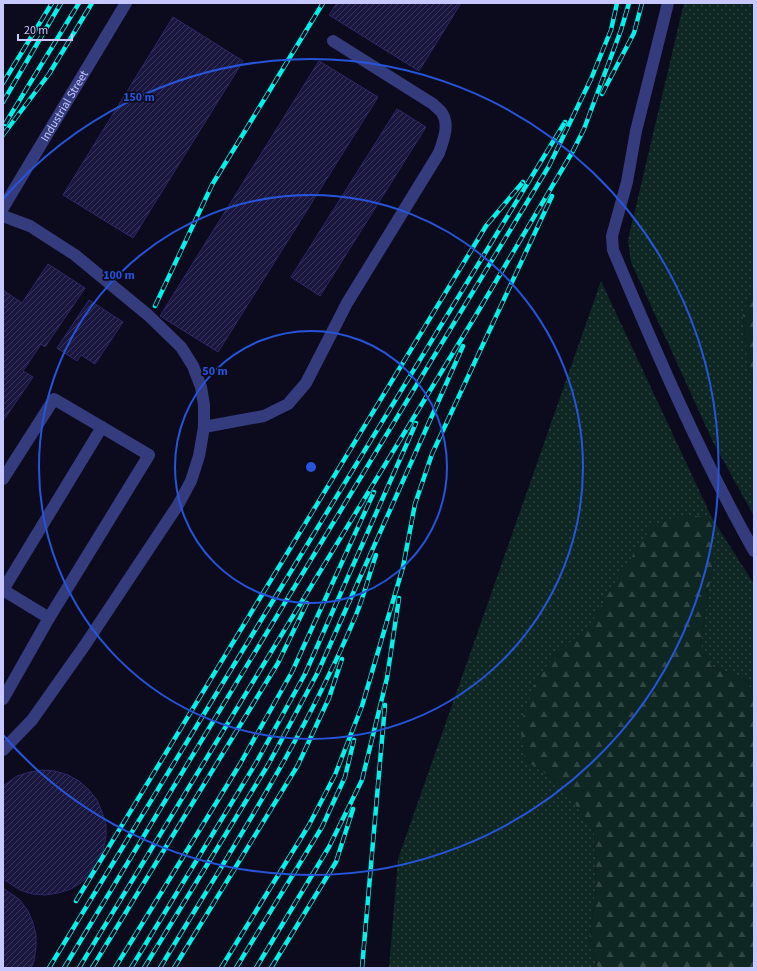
<svg xmlns="http://www.w3.org/2000/svg" width="757" height="971" font-family="'Source Sans 3',sans-serif">
  <defs>
    <pattern id="grass-dots" width="8" height="8" patternUnits="userSpaceOnUse"><rect width="8" height="8" fill="#0e2723"/><path d="M2 2h.1M6 6h.1" fill="none" stroke="#304544" stroke-width="1.8" stroke-linecap="round"/></pattern>
    <pattern id="forest-firs" width="22" height="20" patternUnits="userSpaceOnUse"><rect width="22" height="20" fill="#0e2723"/><path d="M5 1l3.5 6h-7zM16 11l3.5 6h-7z" fill="#304544"/></pattern>
    <pattern id="building-hatch" width="6" height="6" patternUnits="userSpaceOnUse"><rect width="6" height="6" fill="#1a173f"/><path d="M-1 1l2-2M0 6l6-6M5 7l2-2" fill="none" stroke="#3a375c"/></pattern>
  </defs>
  <rect width="100%" height="100%" fill="#0c0b1d"/>
  <g fill="url(#grass-dots)">
    <polygon points="684,3 754,3 754,286 743,315 748,367 754,383 754,516 713,442 631,262 628,240"/>
    <polygon points="601,281 712,518 754,584 754,690 745,679 711,666 701,645 707,599 714,560 614,584 590,626 553,657 535,684 525,760 562,785 594,832 596,886 589,943 598,968 389,968 398,859"/>
  </g>
  <g fill="url(#forest-firs)">
    <polygon points="754,286 754,383 748,367 743,315"/>
    <polygon points="686,515 712,518 714,560 707,599 701,645 711,666 745,679 754,690 754,968 598,968 589,943 596,886 594,832 562,785 525,760 520,725 535,684 553,657 590,625 614,584 652,526"/>
  </g>
  <g fill="url(#building-hatch)" stroke="#2d286b">
    <polygon points="337,3 461,3 419,71 329,15"/>
    <polygon points="173,17 243,61 133,238 63,195"/>
    <polygon points="319,61 378,97 218,352 160,316"/>
    <polygon points="397,109 426,127 320,296 291,277"/>
    <polygon points="48,264 85,288 45,347 41,344 23,371 33,377 3,421 3,290 22,303"/>
    <polygon points="89,300 123,322 95,364 81,355 77,361 57,348"/>
    <polygon points="43,770 55,771 68,775 79,781 89,790 97,800 102,812 106,824 106,837 103,850 99,862 91,873 82,882 71,889 58,893 45,895 32,894 20,890 3,879 3,786 17,776 30,772"/>
    <polygon points="3,888 20,900 28,911 33,923 36,935 36,948 34,961 31,968 3,968"/>
  </g>
  <g fill="none" stroke-linecap="round" stroke-linejoin="round">
    <g stroke="#353c7e" stroke-width="12">
      <path d="M668,3L636,131L627,182L612,236L613,250C656,352 700,455 754,551"/>
      <path id="s1" d="M3,208L126,3"/>
      <polyline points="3,216 30,226 75,255 148,315 181,347 193,366 201,387 204,405 204,427 199,456 191,481 178,505 85,645 32,720 3,750"/>
      <path d="M204,427L264,416L288,404L306,383L347,303L439,153C443,141 450,125 442,113C440,110 436,107 433,104L333,41"/>
      <polyline points="3,479 54,399 149,455 49,618"/>
      <polyline points="3,590 102,427"/>
      <polyline points="3,590 49,618 3,699"/>
    </g>
    <g stroke="#00f2ea" stroke-width="4.5">
      <g id="rail">
        <polyline points="3,83 52,3"/>
        <polyline points="602,94 634,33 642,3"/>
        <polyline points="3,102 61,3"/>
        <polyline points="5,124 79,3"/>
        <polyline points="3,135 49,74 92,3"/>
        <polyline points="155,306 212,185 323,3"/>
        <polyline points="76,901 486,226 523,182"/>
        <polyline points="49,968 565,122"/>
        <polyline points="64,968 549,166 591,79 611,30 617,3"/>
        <polyline points="79,968 476,315 573,151 584,129 621,30 629,3"/>
        <polyline points="92,968 278,663 307,603"/>
        <polyline points="115,968 240,764 292,672 374,492"/>
        <polyline points="131,968 256,763 305,674 416,423"/>
        <polyline points="144,968 268,765 318,672 463,346"/>
        <path d="M160,968C229,853 304,740 356,615C364,596 369,575 376,555"/>
        <polyline points="174,968 298,765 329,698 342,659"/>
        <polyline points="221,968 309,825 335,775 362,706 403,567 415,504 432,454 552,196"/>
        <polyline points="236,968 322,827 345,777 354,740"/>
        <polyline points="256,968 329,847 362,780 387,678 399,598"/>
        <polyline points="271,968 336,862 353,809"/>
        <polyline points="362,968 385,705"/>
      </g>
    </g>
    <use href="#rail" stroke="#0c0b1d" stroke-width="3" stroke-dasharray="9" stroke-linecap="butt"/>
  </g>
  <g fill="none" stroke="#2654da" stroke-width="2">
    <circle cx="311" cy="467" r="136"/>
    <circle cx="311" cy="467" r="272"/>
    <path d="M3 199A408 408 0 1 1 3 735"/>
  </g>
  <g text-anchor="middle" stroke-width="3.5" stroke-linejoin="round" paint-order="stroke">
    <g font-size="12" fill="#c7c8ff" stroke="#0c0b1d">
      <text dy="4" stroke="none"><textPath href="#s1" startOffset="119">Industrial Street</textPath></text>
    </g>
  </g>
  <circle cx="311" cy="467" r="6" fill="#2654da" stroke="#0c0b1d" stroke-width="2"/>
  <g font-size="12" text-anchor="middle" font-weight="bold" fill="#2654da" stroke="#0c0b1d" stroke-width="3.5" stroke-linejoin="round" paint-order="stroke">
    <text x="139" y="101">150 m</text>
    <text x="119" y="279">100 m</text>
    <text x="215" y="375">50 m</text>
  </g>
  <rect width="757" height="971" fill="none" stroke="#c7c8ff" stroke-width="8"/>
  <path d="M18 34v6h54v-6" fill="none" stroke="#c7c8ff" stroke-width="2"/>
  <text x="24" y="34" font-size="12" fill="#c7c8ff" stroke="#0c0b1d" stroke-width="3" paint-order="stroke">20 m</text>
</svg>
